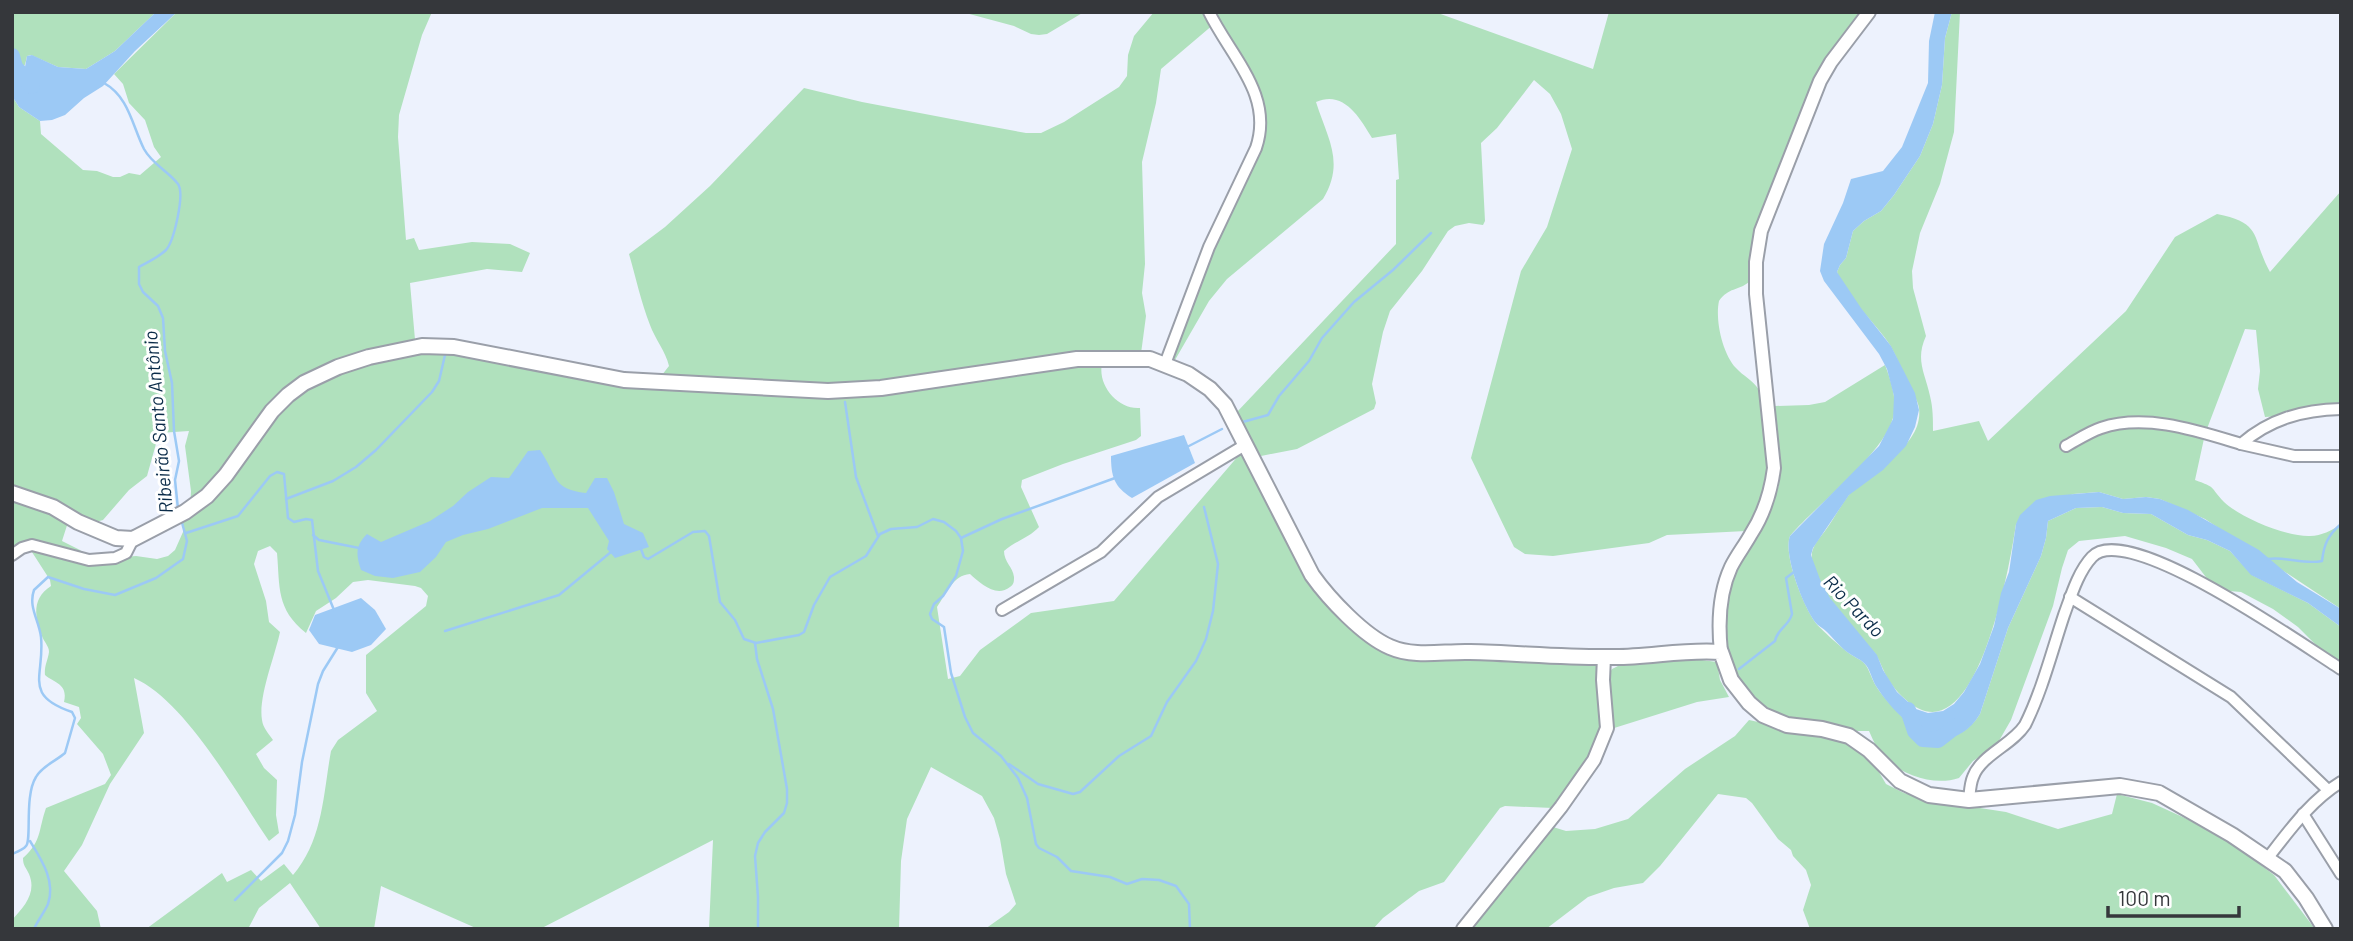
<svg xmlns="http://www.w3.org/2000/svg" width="2353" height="941" font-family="Barlow,sans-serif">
  <rect width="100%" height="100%" fill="#edf2fd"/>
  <g fill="#b0e1bd" fill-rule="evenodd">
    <path d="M12,12H156L115,51L86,69L58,67L31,55L27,56C25,66 24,72 12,72Z"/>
    <path d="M177,12H432L422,35L399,115L398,137L406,240L414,238L419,250L472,242L510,244L530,253L522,272L487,269L410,283L416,351L434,347L658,380L669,366C666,352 655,339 650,325C641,302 636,278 629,254L665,227L710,186L804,88L862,102L967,122L1026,133H1041L1064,122L1119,87L1127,76L1128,55L1134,36L1154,12H1435L1593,69L1609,12H1863L1816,78L1767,198L1756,234L1749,282C1738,291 1729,287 1719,301C1715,319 1722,353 1736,368C1743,376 1753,380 1759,390C1764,399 1764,411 1765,422C1770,470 1770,487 1746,531L1667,535L1649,543L1553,556L1525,554L1514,547L1471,458L1521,271L1547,227L1572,149L1561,114L1550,94L1534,80L1497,128L1481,143L1485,221L1483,225L1469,223L1455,226L1448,231L1422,271L1390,311L1383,332L1372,384L1376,403L1374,409L1297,449L1261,456L1236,413L1396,244V180L1399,179L1396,134L1372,138C1359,116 1343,90 1316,102C1328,140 1345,162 1323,199L1227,279L1209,301L1175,360L1171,359L1200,276L1259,149L1260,99L1214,24L1161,69L1156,103L1142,162L1145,264L1142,293L1146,316L1140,361L1103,360C1095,383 1117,410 1140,408L1141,436L1136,440L1063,464L1022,480L1021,487L1039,527C1029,538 1015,541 1004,551C1004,562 1013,567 1014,577C1014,582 1014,584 1010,587C996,598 980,583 970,574C953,575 946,594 937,607L948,679L960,676L980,650L1031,613L1114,601L1239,455H1242L1262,492L1324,588L1389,645L1611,656L1597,673C1596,689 1601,706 1600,722C1597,755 1571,782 1553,808L1505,806L1500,808L1444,882L1419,891L1383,918L1373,929H985L1009,912L1016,904L1006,874L1000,839L994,818L982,796L931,767L907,819L901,861L899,929H709L713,840L540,929H478L381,886L374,929H321L290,883L259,908L248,929H146L222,873L227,882L251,870L261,881L284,864L293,875C323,840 323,795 331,751L338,740L377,711L366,693V655L426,606L428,596L421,588L415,586L368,580L353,582L336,598L316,611L306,633C276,609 280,587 277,553L270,546L258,551L254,564L266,601L269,622L280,632C275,656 258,697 262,720C263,728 269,734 273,740L256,754L264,768L277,780L276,815L279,833L269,841C237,794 185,700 134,678L144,733L110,784L82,845L64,871L97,911L101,929H12V920C24,907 37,893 29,874C26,867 23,866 23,858C42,841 38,831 46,808L105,784L111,775L103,754L77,724L81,718L79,707L64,702C68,684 56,684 45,675C44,666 48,660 49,652C49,646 44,642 42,636C34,617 32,598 51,586L50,580L30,549L12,557V96L19,107L40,121L41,134L83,170L97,171L113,177H120L129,173L140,175L161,157L154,147L145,120L129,103L123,84L114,74ZM189,431L185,446L191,491L190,510L183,520V532L175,550L168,556L157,559L136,556L89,560L80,550L62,541L70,516L96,522L103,520L129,490L147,476L159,433Z"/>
    <polygon points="962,12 1084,12 1047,34 1039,35 1031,34 1014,26"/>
    <path d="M1952,12H1960L1954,132L1940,184L1920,233L1912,271L1913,288L1926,336C1915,360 1925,373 1930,396C1933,408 1933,419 1933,431L1979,421L1988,441L2126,311L2175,237L2217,214C2264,223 2251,238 2270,272L2341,191V412L2265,417L2258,389L2260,371L2256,330L2245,329L2205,434L2195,480C2217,488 2209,486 2224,502C2241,518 2287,537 2310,536C2322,536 2331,530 2341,525V609L2205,519L2160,499L2146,497L2123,499L2099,492L2073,494L2016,524C2010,564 1976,764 1905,699C1896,691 1888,681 1883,669C1880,663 1878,656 1873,651C1851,624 1819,595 1812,559C1810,548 1819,539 1825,531C1833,520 1840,507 1848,496C1869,470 1924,447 1919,408C1918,400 1911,391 1908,383C1902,371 1897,357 1890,345C1876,323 1845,296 1837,272L1840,265L1846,258L1853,231L1864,221L1881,211L1894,195L1920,156L1933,124L1942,85L1945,38Z"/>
    <path d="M1885,365C1891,380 1898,402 1893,418C1882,456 1817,504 1790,536C1783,555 1803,605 1815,622C1820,629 1842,648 1850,654C1854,657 1860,659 1864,663C1869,668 1872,680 1876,686C1883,698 1914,731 1925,735C1948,744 1968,733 1980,714L2008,628L2041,556L2046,538L2048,521L2076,508L2102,507L2123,513L2151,514L2188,535L2207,540L2230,551L2252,575L2308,603L2341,627V666L2334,663L2298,627L2273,609L2241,592L2229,591L2212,585L2192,559L2166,548L2125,536L2079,541L2068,550L2062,568L2053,606L2011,720L1996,746L1973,761L1959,778C1935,786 1905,776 1886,760C1879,754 1873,740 1869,731H1857L1828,723L1778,718L1746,694L1725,655L1726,619L1733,576L1740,560L1768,518L1779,485L1781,464L1775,406L1809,405L1825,402Z"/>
    <polygon points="1694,659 1717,662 1720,680 1729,697 1697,702 1611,729 1608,676 1612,669 1618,666"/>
    <polygon points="1749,720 1777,726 1832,734 1860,749 1873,762 1886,784 1904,793 1928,800 2006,812 2058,829 2112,814 2117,794 2152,803 2187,819 2233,844 2274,875 2315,929 1810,929 1803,910 1811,885 1806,870 1793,856 1791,850 1778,839 1752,803 1746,798 1718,794 1660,866 1643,883 1614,888 1588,897 1546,929 1472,929 1553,827 1566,831 1595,829 1628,819 1685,769 1735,736"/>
  </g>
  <g fill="#9cc9f5">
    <polygon points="156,12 177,12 135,51 103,86 84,98 65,115 52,120 40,121 19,107 12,96 12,72 20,71 25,67 27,56 32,55 58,67 86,69 115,51"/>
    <path d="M1935,12H1952L1945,38L1942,85L1933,124L1920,156L1894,195L1881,211L1864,221L1853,231L1846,258L1840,265L1837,272L1861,308L1891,346L1915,393L1919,410L1915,427L1906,446L1883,470L1849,495L1813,548L1811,555L1821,582L1830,598L1877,655L1883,670L1897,692L1916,709L1928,713L1943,711L1954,704L1964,692L1980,664L1994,626L2001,593L2009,572L2016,524L2020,515L2036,500L2050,496L2099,492L2123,499L2146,497L2160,499L2188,510L2259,550L2297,582L2341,609V627L2308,603L2251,575L2230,551L2207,540L2188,535L2151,514L2123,513L2102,507L2076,508L2048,521L2046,538L2041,556L2008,628L1980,714C1948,766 1899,722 1876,686C1872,680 1870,668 1864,663C1860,659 1854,657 1850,654C1841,648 1835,640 1827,632C1823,628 1818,626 1815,622C1803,606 1783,554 1790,536L1879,446L1893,419L1894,396L1887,369L1879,354L1824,281L1820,271L1824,244L1843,203L1851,179L1883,171L1902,147L1928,83L1929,41Z"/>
    <path d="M1184,435L1195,463L1132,498C1114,487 1111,476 1111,456Z"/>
    <path d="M540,450C558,476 551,489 586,493L595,478H607L614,492L624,524L643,533L649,547L615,558L607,549L609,541L588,508H542L488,529L463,535L446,542L436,557L420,572L393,578L375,576L361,570C356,555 355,546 367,534L381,542L430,521L453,506L468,492L491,477L509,478L528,451Z"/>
    <polygon points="361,598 375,610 386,629 371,645 352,652 319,644 309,630 315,615"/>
  </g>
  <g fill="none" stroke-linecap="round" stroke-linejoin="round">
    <g stroke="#9cc9f5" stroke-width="2.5">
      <path d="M104,83C129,97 132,125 144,149C152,164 168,171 178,184C185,194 174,241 166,250C159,257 148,262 139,267V284L143,292L158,306L163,318L165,351L172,383L174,431L179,461L175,480L178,509"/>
      <polyline points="845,402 856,477 878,536"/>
      <polyline points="1239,423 1268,415 1279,396 1309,361 1322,338 1354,302 1393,270 1431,233"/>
      <polyline points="1185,448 1222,429"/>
      <polyline points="286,499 333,481 356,467 376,450 432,392 439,381 445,355"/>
      <polyline points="186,533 238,516 270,476 277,472 284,474 288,518 294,522 306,519 312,520 318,571 334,610"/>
      <polyline points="313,535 319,540 359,548"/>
      <polyline points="961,538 1002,519 1115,478"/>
      <polyline points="641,549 644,557 648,559 693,532 705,531 709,536 720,602 735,620 744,639 756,643 799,635 804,632 814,605 830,577 866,556 880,534 891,529 917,527 933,519 944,522 956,531 961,538 963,551 956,576 943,596 934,604 930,614 932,619 944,627 951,673 965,717 973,733 1001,756 1018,778 1027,798 1036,844 1039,848 1057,857 1071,871 1110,877 1127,884 1142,879 1159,880 1176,886 1189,904 1190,929"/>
      <path d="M2268,559C2286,556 2304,565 2322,561C2324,544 2328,535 2341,524"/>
      <polyline points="445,631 559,595 611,552"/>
      <polyline points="755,643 757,659 773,709 787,789 787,803 784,813 765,832 758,843 755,856 758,897 758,929"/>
      <path d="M1739,669L1775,641C1777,629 1789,626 1792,614L1786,578L1794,572"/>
      <polyline points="1009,764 1038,784 1073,794 1080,792 1119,756 1151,736 1167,702 1196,661 1206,639 1213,611 1218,564 1204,507"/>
      <path d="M30,841C41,859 56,881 48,904C44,913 38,920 34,929"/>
      <path d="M12,854C17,852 23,850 26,846C32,840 24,796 36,777C42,766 56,761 65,753L75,718L72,712C22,695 45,676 41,637C39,620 28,607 34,590L48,577L84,589L115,595L156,578L183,559L187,541L181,519"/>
      <polyline points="235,900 282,853 288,841 295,815 302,762 318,684 323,671 338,647"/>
    </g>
    <g stroke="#9cc9f5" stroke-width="16">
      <polyline points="12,56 15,67 32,86"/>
      <polyline points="1908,710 1915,731 1923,739 1938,740 1956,726"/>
    </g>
    <g stroke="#9a9fa9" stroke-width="14">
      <g id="minor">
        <path d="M1165,364L1209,247L1256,148C1274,95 1231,57 1209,12"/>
        <polyline points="2241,444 2294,456 2341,456"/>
        <path d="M2066,446C2077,440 2089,432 2101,428C2146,413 2198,431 2241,444C2270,419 2302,410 2341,409"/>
        <polyline points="12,555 22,548 32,545 89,560 115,558 126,553 133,539"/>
        <polyline points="2070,597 2231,697 2328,790"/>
        <polyline points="1002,610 1101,552 1158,497 1245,445"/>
        <path d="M1969,800C1970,792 1970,784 1973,777C1981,755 2012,745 2025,725C2042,691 2052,651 2064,615C2071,596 2078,572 2092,557C2126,519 2304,646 2341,669"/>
        <polyline points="2303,814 2341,874"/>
        <path d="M2267,859C2289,831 2310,801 2341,782"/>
      </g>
    </g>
    <g stroke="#9a9fa9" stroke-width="16">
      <g id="tertiary">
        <path d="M1721,652C1718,624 1719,593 1731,567C1737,555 1745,545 1751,534C1764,514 1771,491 1774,468L1756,294V262L1761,231L1820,81L1831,62L1869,12"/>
        <polyline points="1463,929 1561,807 1594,760 1607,728 1603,680 1604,657"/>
      </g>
    </g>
    <g stroke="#9a9fa9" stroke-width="18">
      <path id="secondary" d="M12,493L53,507L78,522L116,538L133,539L185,512L207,496L226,475L272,411L288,395L304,383L338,367L369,357L422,346L454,347L624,380L828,391L881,388L1077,359H1150L1188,374L1210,389L1225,405L1312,575C1329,599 1364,636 1390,647C1415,658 1444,651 1470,652C1518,653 1566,658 1615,657C1650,657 1686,649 1721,652L1731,680L1749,703L1763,715L1787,725L1822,729L1849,736L1869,750L1900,781L1929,795L1969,800L2120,786L2159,793L2232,835L2285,871L2306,898L2325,929"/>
    </g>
    <use href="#minor" stroke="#fff" stroke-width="10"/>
    <use href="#tertiary" stroke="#fff" stroke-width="12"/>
    <use href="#secondary" stroke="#fff" stroke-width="14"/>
  </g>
  <g text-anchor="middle" stroke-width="6" stroke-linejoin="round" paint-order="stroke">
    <g font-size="19" font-style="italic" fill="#0b2c49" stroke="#fff">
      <text transform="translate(158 422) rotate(-95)" y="7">Ribeirão Santo Antônio</text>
      <text transform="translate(1854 606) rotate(46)" y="7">Rio Pardo</text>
    </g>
  </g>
  <rect width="2353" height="941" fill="none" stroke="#35373b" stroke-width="28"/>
  <path d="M2108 906v10h131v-10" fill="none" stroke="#35373b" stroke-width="3.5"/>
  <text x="2118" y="906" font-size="21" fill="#35373b" stroke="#ffffff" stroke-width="5" paint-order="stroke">100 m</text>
</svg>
